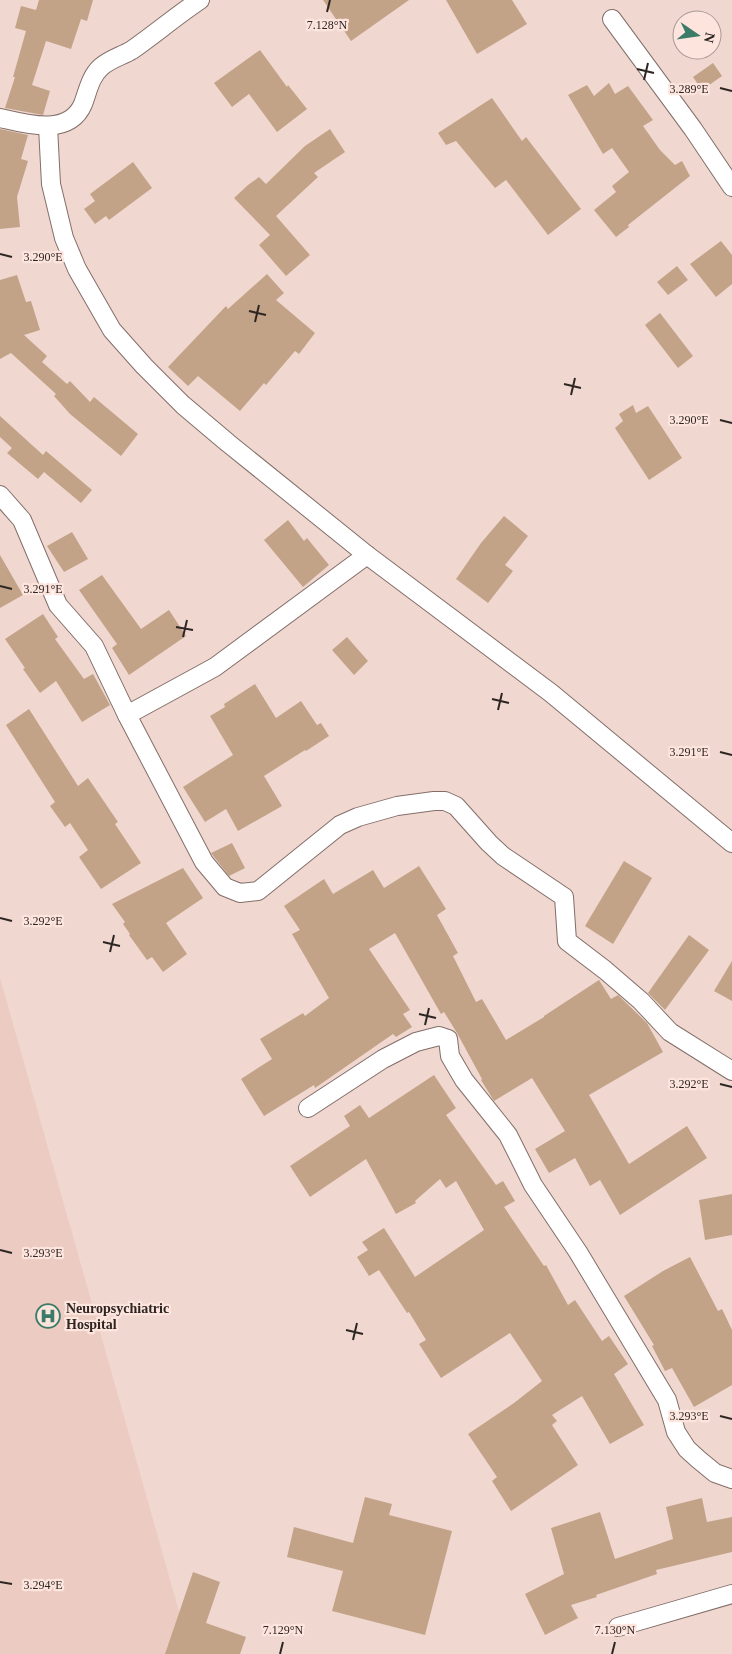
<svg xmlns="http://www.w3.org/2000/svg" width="732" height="1654" font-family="'Times New Roman',serif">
  <rect width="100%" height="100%" fill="#f0d8d1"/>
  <polygon fill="#ebcbc2" points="0,978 191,1654 0,1654"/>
  <g fill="#c3a387">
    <polygon points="39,0 93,0 87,21 81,19 71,49 46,41 32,85 50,91 43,115 5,108 15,77 13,77 26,31 15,28 21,6 36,10"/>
    <polygon points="323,0 409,0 351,41"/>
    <polygon points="446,0 512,0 527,24 477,54"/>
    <polygon points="260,50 287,87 288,85 307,109 277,132 249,94 232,107 214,83"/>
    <polygon points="713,63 722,76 702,90 693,77"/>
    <polygon points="609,83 615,94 628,86 653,120 643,126 660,150 675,165 682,161 690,176 628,225 629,227 616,237 594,210 616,192 612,186 629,172 612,148 603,154 568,95 587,85 594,96"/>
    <polygon points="492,98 522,141 526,137 581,209 548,235 506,180 495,188 456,141 446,145 438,133"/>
    <polygon points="0,129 28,135 21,159 28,161 17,197 20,227 0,229"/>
    <polygon points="330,129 345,152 314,173 318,177 276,216 310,255 286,276 259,245 270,235 234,198 248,185 259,177 266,184 305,146"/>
    <polygon points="133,162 152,188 109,220 106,216 95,224 84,209 95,201 90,194"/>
    <polygon points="721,241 732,255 732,284 716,297 690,264"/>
    <polygon points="677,266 688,280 668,295 657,282"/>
    <polygon points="267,274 284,293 276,300 315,333 299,354 295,351 266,385 264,383 240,411 198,376 188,386 168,367 226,306 228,309"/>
    <polygon points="17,275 26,302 31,301 40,330 24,335 47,356 42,362 67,384 70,381 90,402 94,397 138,434 121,456 70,414 54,396 56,394 11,353 0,359 0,280"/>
    <polygon points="660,313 693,356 678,368 645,325"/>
    <polygon points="633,405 636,413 648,406 682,458 649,480 615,428 623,421 619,414"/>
    <polygon points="0,416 43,455 46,451 92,490 81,503 44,472 38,479 7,453 12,448 0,437"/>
    <polygon points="504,516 528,536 505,565 513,571 488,603 456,579 481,543"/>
    <polygon points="288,520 304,541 307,538 329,565 303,587 264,540"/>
    <polygon points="72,532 88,559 64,572 47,546"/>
    <polygon points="0,555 23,595 0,608"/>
    <polygon points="102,575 141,629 169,610 186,636 129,675 112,648 117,644 79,590"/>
    <polygon points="43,614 58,637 55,639 84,679 93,674 110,705 82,722 56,681 40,693 23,669 25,668 5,639"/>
    <polygon points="347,637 368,661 354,675 332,650"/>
    <polygon points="255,684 276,718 301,701 317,725 321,723 329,736 306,751 305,750 264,776 282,806 238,831 226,809 205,822 183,787 233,755 210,716 225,707 224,704"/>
    <polygon points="29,709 78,786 88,778 118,822 115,824 141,863 101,889 79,857 88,850 70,823 65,827 50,806 55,802 6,725"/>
    <polygon points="232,843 245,868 229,876 211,853"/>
    <polygon points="624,861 652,878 613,944 585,926"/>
    <polygon points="419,866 446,909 437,915 458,953 453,956 476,1002 482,999 506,1040 544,1017 544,1016 599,980 611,999 618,995 647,1023 663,1052 589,1095 629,1164 687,1126 707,1158 620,1215 600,1180 590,1186 575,1158 549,1173 535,1149 565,1131 532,1078 494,1101 481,1080 482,1079 457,1033 444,1012 441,1014 395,933 369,949 410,1010 403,1014 412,1027 396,1037 393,1034 315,1088 314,1085 264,1116 241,1079 272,1059 260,1039 303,1013 305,1016 329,998 292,934 300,930 284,906 324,879 333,894 373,870 384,888"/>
    <polygon points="183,868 203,898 166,923 187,954 163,972 152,957 147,960 129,935 130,934 123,924 125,922 112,904"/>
    <polygon points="689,935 709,950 665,1010 648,993"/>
    <polygon points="732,961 732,1001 714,991"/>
    <polygon points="434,1075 456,1108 446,1115 496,1185 503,1181 515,1201 504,1207 544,1266 546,1265 568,1305 575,1300 602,1341 609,1336 628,1364 614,1374 644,1425 610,1444 582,1396 552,1415 557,1421 552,1425 578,1465 511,1511 492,1481 497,1477 468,1434 514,1403 542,1381 510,1333 441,1378 419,1344 426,1340 409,1312 407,1313 379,1270 369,1276 357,1257 368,1250 362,1242 384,1228 415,1277 484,1230 456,1181 446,1188 440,1179 415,1201 416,1203 396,1214 366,1159 310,1197 290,1166 350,1126 344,1116 360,1105 369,1118"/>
    <polygon points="732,1194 732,1235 705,1240 699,1200"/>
    <polygon points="690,1257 718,1311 722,1309 732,1330 732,1385 694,1407 672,1368 665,1371 652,1346 654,1345 624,1296 663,1271"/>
    <polygon points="365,1497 392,1504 389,1515 452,1531 425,1635 332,1611 343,1571 287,1557 294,1527 353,1543"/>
    <polygon points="702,1498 707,1522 732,1517 732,1552 656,1570 657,1574 596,1595 597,1597 571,1605 578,1618 545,1635 525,1594 564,1574 551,1528 600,1512 615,1559 673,1539 666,1507"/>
    <polygon points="193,1572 220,1582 206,1623 246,1637 240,1654 165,1654"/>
  </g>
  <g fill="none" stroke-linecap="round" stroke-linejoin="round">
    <g stroke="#836e68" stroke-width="20">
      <g id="street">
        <polyline points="612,19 693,129 732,187"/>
        <path d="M0,118C26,124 69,137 83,104C88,91 90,77 101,67C110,59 122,56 132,50C155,34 176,16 200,0"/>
        <polyline points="48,127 51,184 64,238 77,269 112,330 144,366 183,405 228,443 367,555 551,693 732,843"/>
        <polyline points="0,495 22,520 58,605 94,646 127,715 204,862 225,887 240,893 258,891 340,825 358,817 397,806 434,801 445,801 456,806 489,843 503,856 564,897 567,941 605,970 641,1001 670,1032 732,1071"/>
        <polyline points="127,715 215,667 367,555"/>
        <polyline points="308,1108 383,1059 416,1042 439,1036 448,1039 450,1056 464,1080 508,1135 533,1185 578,1252 667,1400 676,1432 687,1449 698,1459 715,1473 732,1479"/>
        <polyline points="618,1627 732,1594"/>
      </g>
    </g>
    <use href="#street" stroke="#fff" stroke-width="18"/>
  </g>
  <path fill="none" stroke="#2d2522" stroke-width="2" d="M327,12L330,0M637,69L654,73M644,80L648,63M720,88L732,91M0,254L12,257M249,311L266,315M255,322L259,305M564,384L581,388M571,395L575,378M720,420L732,423M0,586L12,589M176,627L193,630M183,637L187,620M492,699L509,703M498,710L502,693M720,752L732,755M0,918L12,921M103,942L120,946M110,952L114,935M419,1014L436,1018M425,1025L429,1008M720,1084L732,1087M0,1250L12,1253M346,1330L363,1334M353,1340L357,1323M720,1416L732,1419M0,1582L12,1584M280,1654L283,1642M612,1654L615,1642"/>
  <defs>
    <g id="hospital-ring" transform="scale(1.25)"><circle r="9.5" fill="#fde5de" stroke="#3c7b68" stroke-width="1.5"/><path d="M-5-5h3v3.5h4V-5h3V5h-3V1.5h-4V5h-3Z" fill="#3c7b68"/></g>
  </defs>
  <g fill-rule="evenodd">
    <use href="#hospital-ring" x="48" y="1316"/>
  </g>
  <g text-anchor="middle" stroke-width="4.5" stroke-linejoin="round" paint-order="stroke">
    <g font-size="14" font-weight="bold" fill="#2d2522" stroke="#fde5de" text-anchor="start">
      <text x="66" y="1313">Neuropsychiatric<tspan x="66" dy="16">Hospital</tspan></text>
    </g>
  </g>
  <g font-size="12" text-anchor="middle" fill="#2d2522" stroke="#fde5de" stroke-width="4.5" stroke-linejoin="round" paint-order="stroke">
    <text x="327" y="29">7.128°N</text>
    <text x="689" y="93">3.289°E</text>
    <text x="43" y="261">3.290°E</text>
    <text x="689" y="424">3.290°E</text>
    <text x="43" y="593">3.291°E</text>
    <text x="689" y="756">3.291°E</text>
    <text x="43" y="925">3.292°E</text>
    <text x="689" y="1088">3.292°E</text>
    <text x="43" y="1257">3.293°E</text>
    <text x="689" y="1420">3.293°E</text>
    <text x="43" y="1589">3.294°E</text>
    <text x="283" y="1634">7.129°N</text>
    <text x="615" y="1634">7.130°N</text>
  </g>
  <g transform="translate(697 35) rotate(103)"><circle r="24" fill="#fde5de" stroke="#aa9893"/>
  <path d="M0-4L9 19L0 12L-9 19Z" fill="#3c7b68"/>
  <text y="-8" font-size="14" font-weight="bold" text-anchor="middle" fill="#2d2522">N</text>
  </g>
</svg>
